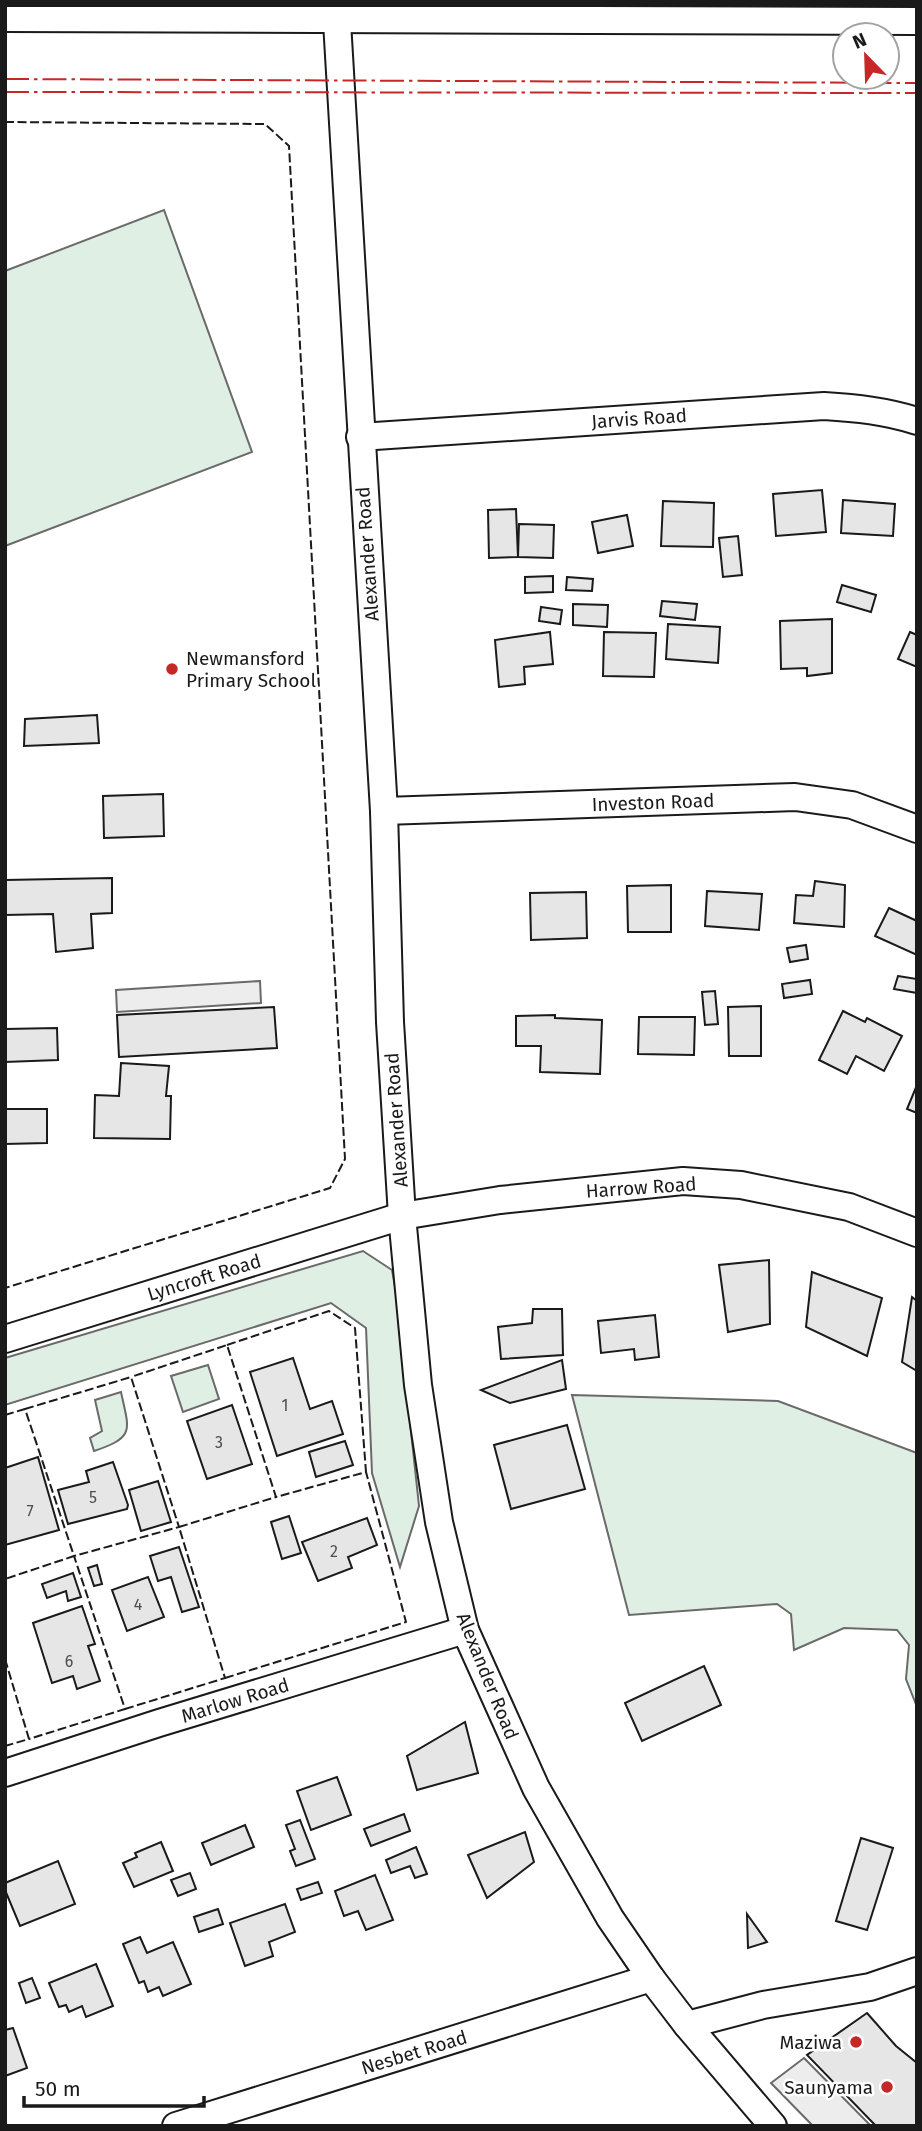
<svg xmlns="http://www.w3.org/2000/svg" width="922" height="2131" font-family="'Fira Sans',sans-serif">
  <rect width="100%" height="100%" fill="#fff"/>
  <g fill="#e0efe3" stroke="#6a6a6a" stroke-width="2">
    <polygon points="164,210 252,452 5,546 5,271"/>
    <polygon points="363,1251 392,1270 396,1292 419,1506 400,1567 372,1473 366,1328 331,1303 5,1405 5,1358"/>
    <polygon points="208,1365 219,1399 183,1412 171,1376"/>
    <path d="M121,1392C129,1430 136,1437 94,1451L90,1438L102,1431L95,1400Z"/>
    <polygon points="572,1395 778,1401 917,1453 917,1707 906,1679 909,1645 897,1630 844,1628 794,1650 791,1614 777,1604 629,1615"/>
  </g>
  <g fill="#ededed" stroke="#6a6a6a" stroke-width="2">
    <polygon points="260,981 261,1003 117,1012 116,990"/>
    <polygon points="804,2058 871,2126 813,2126 771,2083"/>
  </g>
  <g fill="#e6e6e6" stroke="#1a1a1a" stroke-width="2">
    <polygon points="822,490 826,532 776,536 773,494"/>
    <polygon points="843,500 895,504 893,536 841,533"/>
    <polygon points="663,501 714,503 713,547 661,546"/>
    <polygon points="516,509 518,557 489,558 488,510"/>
    <polygon points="627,515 633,546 598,553 592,522"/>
    <polygon points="519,524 554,525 553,558 518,557"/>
    <polygon points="738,536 742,575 723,577 719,538"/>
    <polygon points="553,576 553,592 525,593 525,577"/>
    <polygon points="567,577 593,579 592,591 566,590"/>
    <polygon points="842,585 876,595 871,612 837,602"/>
    <polygon points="662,601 697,604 695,620 660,616"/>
    <polygon points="573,604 608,605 607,627 573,625"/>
    <polygon points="541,607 562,610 560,624 539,621"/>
    <polygon points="832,619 832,673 807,676 807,668 781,669 780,621"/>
    <polygon points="668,624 720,627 718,663 666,659"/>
    <polygon points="550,632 553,664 524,667 525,684 499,687 495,640"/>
    <polygon points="604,632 656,633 654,677 603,676"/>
    <polygon points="910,632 917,635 917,667 898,659"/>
    <polygon points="97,715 99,743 24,746 25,719"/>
    <polygon points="163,794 164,836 104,838 103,796"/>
    <polygon points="112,878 112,913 91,914 93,948 56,952 53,914 5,915 5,880"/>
    <polygon points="815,881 845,885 844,927 794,923 796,895 813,896"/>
    <polygon points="671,885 671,932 628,932 627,886"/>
    <polygon points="707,891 762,894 759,930 705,926"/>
    <polygon points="586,892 587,938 531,940 530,893"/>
    <polygon points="889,908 917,921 917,955 875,936"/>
    <polygon points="806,945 808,959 790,962 787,948"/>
    <polygon points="898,976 917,979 917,993 894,989"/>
    <polygon points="810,980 812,994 784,998 782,984"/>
    <polygon points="715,991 718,1024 705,1025 702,992"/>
    <polygon points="761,1006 761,1056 729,1056 728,1007"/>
    <polygon points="274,1007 277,1048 119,1057 117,1015"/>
    <polygon points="843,1011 865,1022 867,1018 902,1036 884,1071 856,1056 847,1074 819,1060"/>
    <polygon points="555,1015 555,1018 602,1020 600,1074 540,1072 541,1046 516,1046 516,1016"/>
    <polygon points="639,1017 695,1017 694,1055 638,1054"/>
    <polygon points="57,1028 58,1060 5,1062 5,1029"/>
    <polygon points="121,1063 169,1066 166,1096 171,1096 170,1139 94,1138 95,1095 119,1096"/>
    <polygon points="917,1085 917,1113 907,1109"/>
    <polygon points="5,1109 47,1109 47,1143 5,1144"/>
    <polygon points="769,1260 770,1324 728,1332 719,1265"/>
    <polygon points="812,1272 882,1298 867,1356 806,1327"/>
    <polygon points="912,1297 917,1301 917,1371 902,1362"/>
    <polygon points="533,1309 562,1309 563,1355 501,1359 498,1327 532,1323"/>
    <polygon points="655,1315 659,1357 635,1360 634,1349 601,1353 598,1321"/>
    <polygon points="293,1358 310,1409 332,1401 343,1434 277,1456 250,1372"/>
    <polygon points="562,1360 566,1389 510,1403 481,1390"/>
    <polygon points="232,1405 252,1464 207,1479 187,1421"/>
    <polygon points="567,1425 585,1489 511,1509 494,1445"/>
    <polygon points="345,1441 353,1465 316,1477 309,1452"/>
    <polygon points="38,1457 59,1530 5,1545 5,1468"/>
    <polygon points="113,1462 128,1505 127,1509 68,1524 58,1490 89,1482 86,1471"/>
    <polygon points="158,1481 171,1522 141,1531 129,1490"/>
    <polygon points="289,1516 301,1553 282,1559 271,1522"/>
    <polygon points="367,1518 377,1545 348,1557 352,1568 318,1581 302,1542"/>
    <polygon points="179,1547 199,1607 182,1612 171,1577 158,1581 150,1556"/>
    <polygon points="97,1565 102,1584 94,1586 88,1568"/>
    <polygon points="73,1573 81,1597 68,1601 66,1591 47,1598 42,1584"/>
    <polygon points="148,1577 164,1617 127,1631 112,1590"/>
    <polygon points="82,1606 95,1644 88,1646 100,1681 77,1689 73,1676 52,1683 33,1623"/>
    <polygon points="704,1666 721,1705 642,1741 625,1703"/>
    <polygon points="465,1722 478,1773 417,1790 407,1756"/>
    <polygon points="337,1777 351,1815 311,1830 297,1791"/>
    <polygon points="404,1814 410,1831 371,1846 364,1829"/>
    <polygon points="300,1820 315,1859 296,1866 290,1851 295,1849 286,1825"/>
    <polygon points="245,1825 254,1847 211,1865 202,1843"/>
    <polygon points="525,1832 534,1862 487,1898 468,1855"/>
    <polygon points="861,1838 893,1848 867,1930 836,1921"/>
    <polygon points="161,1842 173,1871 134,1887 123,1863 137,1857 135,1853"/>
    <polygon points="416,1847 427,1874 415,1878 410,1866 391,1873 386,1860"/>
    <polygon points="58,1861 75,1904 20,1926 5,1890 5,1883"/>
    <polygon points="190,1873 196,1889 178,1896 171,1880"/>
    <polygon points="375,1875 393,1920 366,1930 358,1911 344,1916 335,1891"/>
    <polygon points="318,1882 322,1893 301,1900 297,1889"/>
    <polygon points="285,1904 295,1932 269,1942 273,1956 245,1966 230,1923"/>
    <polygon points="218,1909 223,1924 199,1932 194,1917"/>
    <polygon points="747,1914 767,1942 748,1948"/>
    <polygon points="140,1937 147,1953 173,1942 191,1984 163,1996 159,1987 148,1992 144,1981 139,1983 123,1944"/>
    <polygon points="96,1964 113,2006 86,2017 82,2006 69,2012 66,2005 59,2007 49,1983"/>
    <polygon points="32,1978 40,1998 26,2003 19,1983"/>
    <polygon points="867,2013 896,2046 917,2063 917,2126 876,2126 807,2055"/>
    <polygon points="13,2028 27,2068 5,2076 5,2030"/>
  </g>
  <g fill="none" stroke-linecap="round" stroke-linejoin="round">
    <g stroke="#1a1a1a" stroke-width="30">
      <g id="minor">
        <polyline points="336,5 384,811 390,1022 402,1216 418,1385 439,1522 465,1630 536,1788 610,1918 651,1978 687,2025 773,2126"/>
        <polyline points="5,18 917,21"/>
        <path d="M360,437L824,406C856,408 886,411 917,421"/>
        <polyline points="384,811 795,797 852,805 917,829"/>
        <polyline points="5,1339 402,1216 500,1200 683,1181 741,1185 849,1207 917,1233"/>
        <polyline points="5,1773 159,1723 465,1630"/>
        <polyline points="687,2025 763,2005 870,1987 917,1971"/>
        <polyline points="176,2126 651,1978"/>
      </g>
    </g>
    <use href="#minor" stroke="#fff" stroke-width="26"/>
    <g stroke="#1a1a1a" stroke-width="2" stroke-dasharray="9 3.5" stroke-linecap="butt">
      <polyline points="5,122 265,124 289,146 345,1159 330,1188 5,1288"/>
      <polyline points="227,1345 329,1311 355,1328 366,1472 276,1497"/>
      <polyline points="25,1409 131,1377 179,1527 74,1556 125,1709 29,1739"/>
      <polyline points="5,1415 25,1409 74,1556 5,1579"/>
      <polyline points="5,1659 29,1739 5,1746"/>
      <polyline points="225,1678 406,1622 366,1472"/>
      <polyline points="125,1709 225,1678 179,1527 276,1497 227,1345 131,1377"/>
    </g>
    <g stroke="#c62828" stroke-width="2" stroke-dasharray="24 5 3.5 5" stroke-linecap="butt">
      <polyline points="5,79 917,83"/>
      <polyline points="5,92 917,93"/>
    </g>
  </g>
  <g fill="#c62828" stroke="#fff" stroke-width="2.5">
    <circle cx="172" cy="669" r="7"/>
    <circle cx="856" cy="2042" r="7"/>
    <circle cx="887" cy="2087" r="7"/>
  </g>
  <g text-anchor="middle" stroke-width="5" stroke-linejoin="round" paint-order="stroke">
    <g font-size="16" fill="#4d4d4d">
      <text x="285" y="1411">1</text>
      <text x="219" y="1448">3</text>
      <text x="93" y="1503">5</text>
      <text x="30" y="1517">7</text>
      <text x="334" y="1557">2</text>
      <text x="138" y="1610">4</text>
      <text x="69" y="1667">6</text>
    </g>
    <g font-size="19" fill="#1a1a1a" stroke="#fff">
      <text transform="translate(639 418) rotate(-4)" y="7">Jarvis Road</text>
      <text transform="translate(367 554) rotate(-94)" y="7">Alexander Road</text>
      <text transform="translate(653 802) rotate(-2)" y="7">Investon Road</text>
      <text transform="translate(396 1120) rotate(-94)" y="7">Alexander Road</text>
      <text transform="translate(641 1187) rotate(-4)" y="7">Harrow Road</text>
      <text transform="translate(204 1277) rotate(-17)" y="7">Lyncroft Road</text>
      <text transform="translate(488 1676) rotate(68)" y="7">Alexander Road</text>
      <text transform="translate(235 1700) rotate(-17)" y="7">Marlow Road</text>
      <text transform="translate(414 2052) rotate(-17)" y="7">Nesbet Road</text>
    </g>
    <g font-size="19" fill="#1a1a1a" stroke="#fff" text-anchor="end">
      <text x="186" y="665" text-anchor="start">Newmansford<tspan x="186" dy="22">Primary School</tspan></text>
      <text x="842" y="2049">Maziwa</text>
      <text x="873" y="2094">Saunyama</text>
    </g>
  </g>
  <rect width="922" height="2131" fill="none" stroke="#1a1a1a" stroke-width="14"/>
  <g transform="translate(866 56) rotate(337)"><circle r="33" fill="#ffffff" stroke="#a3a3a3" stroke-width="2"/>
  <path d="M0-5L12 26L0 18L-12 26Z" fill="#c62828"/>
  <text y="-10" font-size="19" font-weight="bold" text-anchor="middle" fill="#1a1a1a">N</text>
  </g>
  <path d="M24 2096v10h180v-10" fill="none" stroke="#1a1a1a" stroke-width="3.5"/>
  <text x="35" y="2096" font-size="21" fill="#1a1a1a" stroke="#ffffff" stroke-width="5" paint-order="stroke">50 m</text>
</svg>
